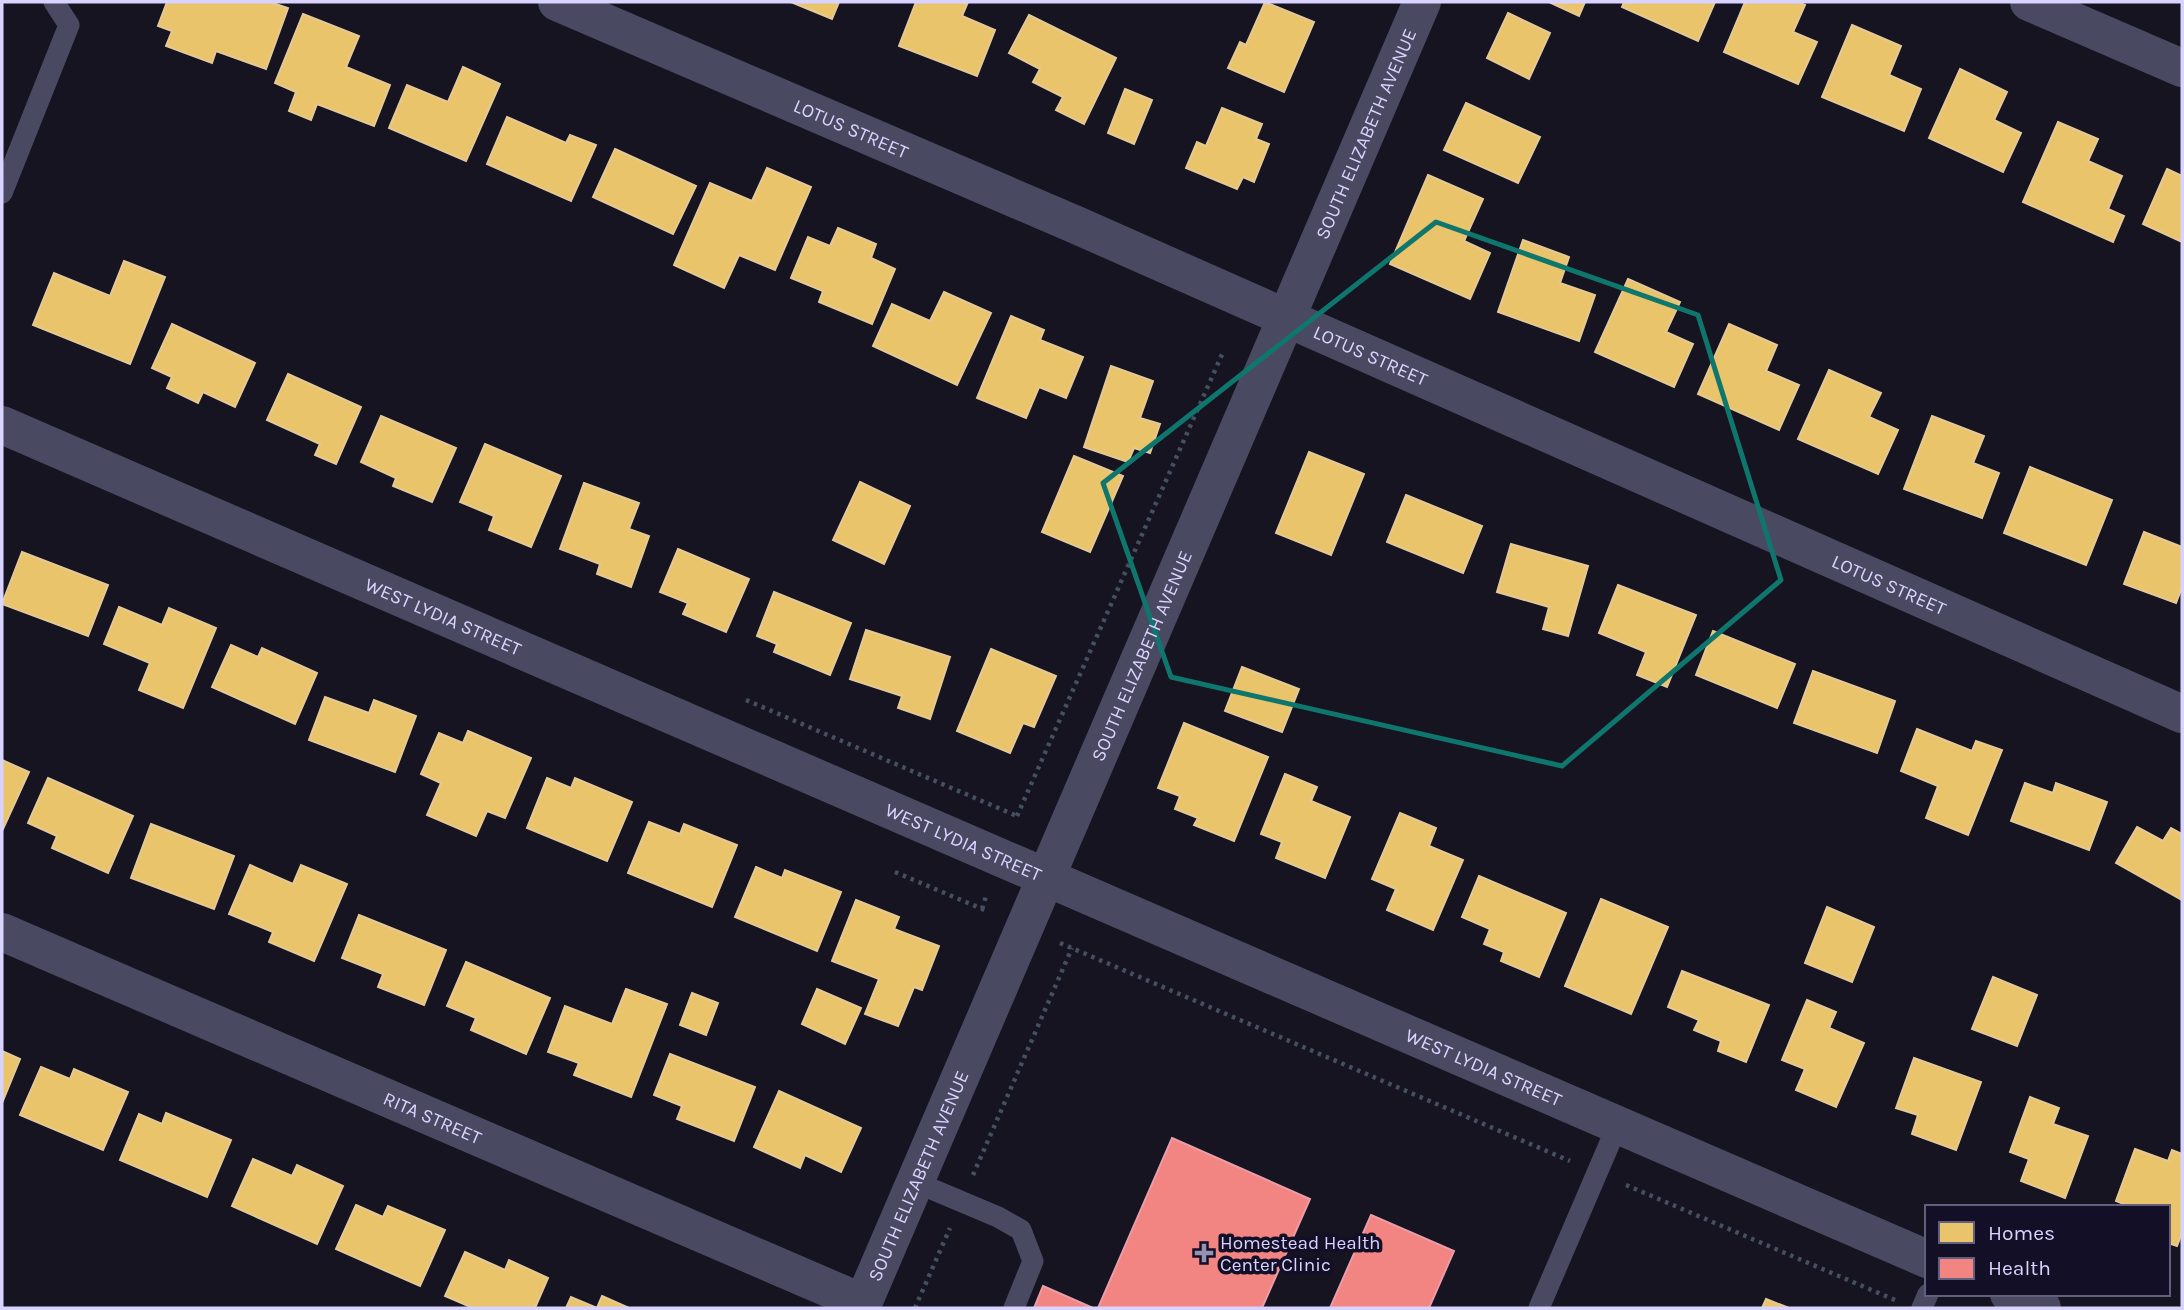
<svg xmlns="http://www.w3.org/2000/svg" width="2184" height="1310" font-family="Karla,sans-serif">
  <rect width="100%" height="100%" fill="#161421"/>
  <g fill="#e9c46a" stroke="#e4c997" stroke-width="2">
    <polygon points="167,2 270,2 288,8 266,69 216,51 212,63 166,46 172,31 158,26"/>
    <polygon points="791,2 839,2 832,19"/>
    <polygon points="916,2 968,2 962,16 995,30 977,76 899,46"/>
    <polygon points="1265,2 1314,22 1284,92 1228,68 1240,42 1246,45"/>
    <polygon points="1549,2 1585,2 1579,16"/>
    <polygon points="1624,2 1715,2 1698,41 1622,7"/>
    <polygon points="1745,2 1798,2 1805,5 1793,32 1817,42 1798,84 1724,52"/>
    <polygon points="1508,13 1550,33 1529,79 1487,58"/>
    <polygon points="303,14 359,36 346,67 390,85 374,126 317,104 311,120 289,111 296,92 275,83"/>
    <polygon points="1029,15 1116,58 1084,124 1056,110 1063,97 1033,82 1040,69 1009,53"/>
    <polygon points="1852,25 1901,46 1889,75 1921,89 1904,131 1822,97"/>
    <polygon points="463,67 500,84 466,161 389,128 407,85 448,102"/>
    <polygon points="1960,69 2007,92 1994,120 2021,133 2003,172 1929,138"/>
    <polygon points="1125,89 1152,100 1134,144 1108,133"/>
    <polygon points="1466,103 1540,137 1518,183 1444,150"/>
    <polygon points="1222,108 1262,124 1256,139 1269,144 1254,182 1243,177 1237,189 1186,168 1197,142 1206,146"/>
    <polygon points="507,117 566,143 570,135 596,145 571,201 487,164"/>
    <polygon points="2058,122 2098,139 2088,161 2122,176 2108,209 2124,216 2113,242 2023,202"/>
    <polygon points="615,149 696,186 673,234 593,197"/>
    <polygon points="767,168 811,187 775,270 739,255 724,288 674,265 710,183 752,201"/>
    <polygon points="2167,169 2182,176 2182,242 2143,224"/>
    <polygon points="1428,175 1483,199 1464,241 1490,253 1470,299 1390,264"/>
    <polygon points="838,228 876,244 871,258 895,269 872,324 819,302 823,291 791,278 808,237 830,246"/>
    <polygon points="1523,240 1569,257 1560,283 1595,295 1579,341 1498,312"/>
    <polygon points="124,261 165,277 130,364 33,325 54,273 110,296"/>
    <polygon points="1628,279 1680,302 1666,332 1693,344 1674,387 1595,352"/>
    <polygon points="944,292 991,313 957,385 873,346 892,304 930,321"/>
    <polygon points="1011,316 1044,330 1040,340 1083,357 1066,398 1039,387 1026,418 977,398"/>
    <polygon points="172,324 255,363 235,407 203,392 198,403 167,388 172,377 152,368"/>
    <polygon points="1729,324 1777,345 1766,371 1799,385 1779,430 1698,394"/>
    <polygon points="1111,366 1153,381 1140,418 1160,424 1150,453 1134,448 1128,462 1084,447"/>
    <polygon points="1829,370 1881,393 1869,417 1898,430 1878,474 1798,439"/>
    <polygon points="288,374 361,407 336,464 315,455 320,444 267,420"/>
    <polygon points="381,416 456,448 432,502 393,486 396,478 361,462"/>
    <polygon points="1932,416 1984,436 1973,463 1999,473 1982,518 1904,489"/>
    <polygon points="485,444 561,476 531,547 489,530 494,516 460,502"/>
    <polygon points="1309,452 1364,474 1331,555 1276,533"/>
    <polygon points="1074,456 1123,476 1090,552 1042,532"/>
    <polygon points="2030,467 2112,500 2086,565 2004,533"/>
    <polygon points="860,482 910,506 884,564 833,540"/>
    <polygon points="584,483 639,503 629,529 649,536 631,587 597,574 600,564 560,549"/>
    <polygon points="1406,495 1482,526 1463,573 1387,542"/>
    <polygon points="2144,532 2182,547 2182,587 2176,603 2124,584"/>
    <polygon points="1511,544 1588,566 1568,636 1543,629 1549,607 1497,592"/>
    <polygon points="678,549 749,579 726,632 683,614 688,603 660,592"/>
    <polygon points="22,552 108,585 88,636 2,604"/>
    <polygon points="1618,585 1696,615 1667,687 1637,675 1646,652 1599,633"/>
    <polygon points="774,592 851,623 830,675 774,652 777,644 757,636"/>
    <polygon points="119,607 162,625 169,608 216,628 183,708 139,690 150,663 104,644"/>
    <polygon points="866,630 950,657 930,719 898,708 902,696 850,679"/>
    <polygon points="1713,631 1795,664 1777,708 1696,675"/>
    <polygon points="231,645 258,657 262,648 317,673 295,724 212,687"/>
    <polygon points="991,649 1056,676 1034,727 1023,723 1010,753 957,731"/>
    <polygon points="1242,667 1299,689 1282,732 1225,711"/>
    <polygon points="1813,671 1895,701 1877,753 1794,723"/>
    <polygon points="325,697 369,713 374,700 416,716 395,772 309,740"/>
    <polygon points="1184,723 1268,757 1234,841 1194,825 1198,818 1175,809 1180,796 1158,788"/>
    <polygon points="1917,729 1972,751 1976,741 2002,750 1968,835 1926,818 1938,786 1901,771"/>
    <polygon points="468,731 531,758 505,818 487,811 476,836 427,815 441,783 421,774 439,733 463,743"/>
    <polygon points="2,760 29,772 3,829 2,828"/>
    <polygon points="1285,774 1317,787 1311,801 1350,817 1325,878 1276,858 1282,842 1261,834"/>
    <polygon points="48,778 133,816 108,873 52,848 57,836 28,823"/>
    <polygon points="547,778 571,788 575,778 632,802 607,861 527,828"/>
    <polygon points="2025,783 2053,793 2056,783 2107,802 2089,850 2011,821"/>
    <polygon points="1400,813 1436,828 1429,846 1463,860 1433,930 1387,910 1396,889 1372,879"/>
    <polygon points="649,822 680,834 684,824 737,845 712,907 628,873"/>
    <polygon points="151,824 234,856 214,909 131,878"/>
    <polygon points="2137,827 2163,841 2171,828 2182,834 2182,900 2116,863"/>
    <polygon points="250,865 293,884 301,865 347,884 314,961 269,942 273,932 229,914"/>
    <polygon points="756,867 782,878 785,870 841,892 817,951 735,917"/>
    <polygon points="1479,876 1566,913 1539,977 1501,961 1504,952 1484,944 1490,929 1462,917"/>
    <polygon points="1601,899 1668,927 1631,1014 1565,986"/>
    <polygon points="856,900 899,917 894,929 939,946 922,990 914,987 898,1026 865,1014 879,979 832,961"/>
    <polygon points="1827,907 1874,927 1852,982 1805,963"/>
    <polygon points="359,915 446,950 424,1005 378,987 383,974 342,958"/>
    <polygon points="466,962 550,998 526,1054 471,1030 476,1018 447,1006"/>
    <polygon points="1682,971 1769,1005 1746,1062 1718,1051 1721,1041 1694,1030 1699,1020 1668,1007"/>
    <polygon points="1993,977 2037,995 2017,1046 1972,1029"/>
    <polygon points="626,989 667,1004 631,1097 574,1075 579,1063 548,1052 565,1006 612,1024"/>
    <polygon points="817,989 861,1008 845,1044 802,1024"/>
    <polygon points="692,993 718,1003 706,1035 680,1025"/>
    <polygon points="1807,1000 1836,1012 1829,1028 1864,1043 1836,1107 1796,1090 1805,1069 1782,1060"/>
    <polygon points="2,1051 20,1059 2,1103"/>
    <polygon points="670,1054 755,1087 734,1141 677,1119 682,1106 654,1095"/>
    <polygon points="1914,1058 1981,1082 1956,1150 1912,1134 1918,1115 1896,1108"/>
    <polygon points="41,1067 70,1079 74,1069 128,1092 103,1150 20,1115"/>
    <polygon points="779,1091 861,1128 841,1172 805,1155 800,1168 754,1147"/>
    <polygon points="2030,1097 2059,1108 2053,1124 2088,1136 2065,1198 2021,1181 2029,1159 2010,1152"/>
    <polygon points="166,1113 231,1140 207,1197 120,1160 139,1114 162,1124"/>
    <polygon points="2135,1149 2168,1161 2172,1150 2182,1154 2182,1233 2177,1246 2168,1243 2168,1207 2131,1207 2116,1201"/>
    <polygon points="253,1159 292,1176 297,1165 343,1186 317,1244 232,1206"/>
    <polygon points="356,1205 383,1217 388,1206 445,1230 420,1286 336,1249"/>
    <polygon points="465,1252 505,1270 509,1260 548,1278 535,1308 473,1308 445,1296"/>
    <polygon points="602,1296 629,1308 566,1308 571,1297 597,1308"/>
    <polygon points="1766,1299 1789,1308 1762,1308"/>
  </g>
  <g fill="#f28482" stroke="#ea9ca8" stroke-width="2">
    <polygon points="1172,1138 1310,1199 1262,1308 1098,1308"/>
    <polygon points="1371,1215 1454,1251 1429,1308 1330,1308"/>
    <polygon points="1043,1286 1093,1308 1034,1308"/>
  </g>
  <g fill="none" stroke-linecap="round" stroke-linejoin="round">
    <g stroke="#44505f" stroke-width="4.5" stroke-dasharray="3.5 5" stroke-linecap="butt">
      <polyline points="746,700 1017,816"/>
      <polyline points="1017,816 1224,350"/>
      <polyline points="895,872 987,911"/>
      <polyline points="982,909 987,893"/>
      <polyline points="1060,943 1570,1161"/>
      <polyline points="973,1175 1072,948"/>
      <polyline points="1626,1185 1895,1300"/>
      <polyline points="915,1308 950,1228"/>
    </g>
    <g stroke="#4a4962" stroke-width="21">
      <polyline points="2,193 69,25 54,2"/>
      <polyline points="915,1182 998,1217 1021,1230 1033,1261 1014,1308"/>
      <polyline points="1539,1308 1618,1124"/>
      <polyline points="1922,1308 1928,1294"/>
    </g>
    <g stroke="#4a4962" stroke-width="38">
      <path id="s1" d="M557,2L1074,224L2182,714"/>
      <polyline points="2029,2 2182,68"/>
      <path id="s2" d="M2,425L1927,1259"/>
      <path id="s3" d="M2,932L863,1303"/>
      <polyline points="2009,1294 2042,1308"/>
      <path id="s4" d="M861,1308L1422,2"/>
    </g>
  </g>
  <path fill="none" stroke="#0f766e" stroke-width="5" stroke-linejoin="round" d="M1436,222L1698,315L1781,580L1562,766L1171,677L1103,483Z"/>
  <path fill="#9591b1" stroke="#130f26" stroke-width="2.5" d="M1200.5 1242.5h7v7h7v7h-7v7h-7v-7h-7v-7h7z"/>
  <g text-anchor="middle" stroke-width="7" stroke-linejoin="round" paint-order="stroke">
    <g font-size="19" fill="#d9d4ff" stroke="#130f26">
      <text dy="7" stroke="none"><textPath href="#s1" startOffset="320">LOTUS STREET</textPath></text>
      <text dy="7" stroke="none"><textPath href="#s4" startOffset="1278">SOUTH ELIZABETH AVENUE</textPath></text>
      <text dy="7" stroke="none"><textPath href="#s1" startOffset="887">LOTUS STREET</textPath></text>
      <text dy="7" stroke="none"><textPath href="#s1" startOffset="1454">LOTUS STREET</textPath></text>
      <text dy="7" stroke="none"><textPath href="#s2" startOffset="481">WEST LYDIA STREET</textPath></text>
      <text dy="7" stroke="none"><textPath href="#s4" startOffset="710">SOUTH ELIZABETH AVENUE</textPath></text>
      <text dy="7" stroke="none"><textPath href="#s2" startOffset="1048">WEST LYDIA STREET</textPath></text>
      <text dy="7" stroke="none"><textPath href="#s2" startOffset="1615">WEST LYDIA STREET</textPath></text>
      <text dy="7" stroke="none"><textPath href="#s3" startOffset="469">RITA STREET</textPath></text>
      <text dy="7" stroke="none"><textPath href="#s4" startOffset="144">SOUTH ELIZABETH AVENUE</textPath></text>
    </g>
    <g font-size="19" fill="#d9d4ff" stroke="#130f26" text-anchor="start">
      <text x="1220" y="1249">Homestead Health<tspan x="1220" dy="22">Center Clinic</tspan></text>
    </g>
  </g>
  <rect width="2184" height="1310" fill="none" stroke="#d9d4ff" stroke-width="7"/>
  <rect x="1925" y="1205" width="245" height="91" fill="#130f26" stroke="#625e7d" stroke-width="2"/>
  <rect x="1939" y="1222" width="35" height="21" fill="#e9c46a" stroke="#625e7d" stroke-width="2"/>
  <text x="1988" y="1240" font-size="21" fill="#d9d4ff">Homes</text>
  <rect x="1939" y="1258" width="35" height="21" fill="#f28482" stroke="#625e7d" stroke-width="2"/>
  <text x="1988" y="1275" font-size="21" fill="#d9d4ff">Health</text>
</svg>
